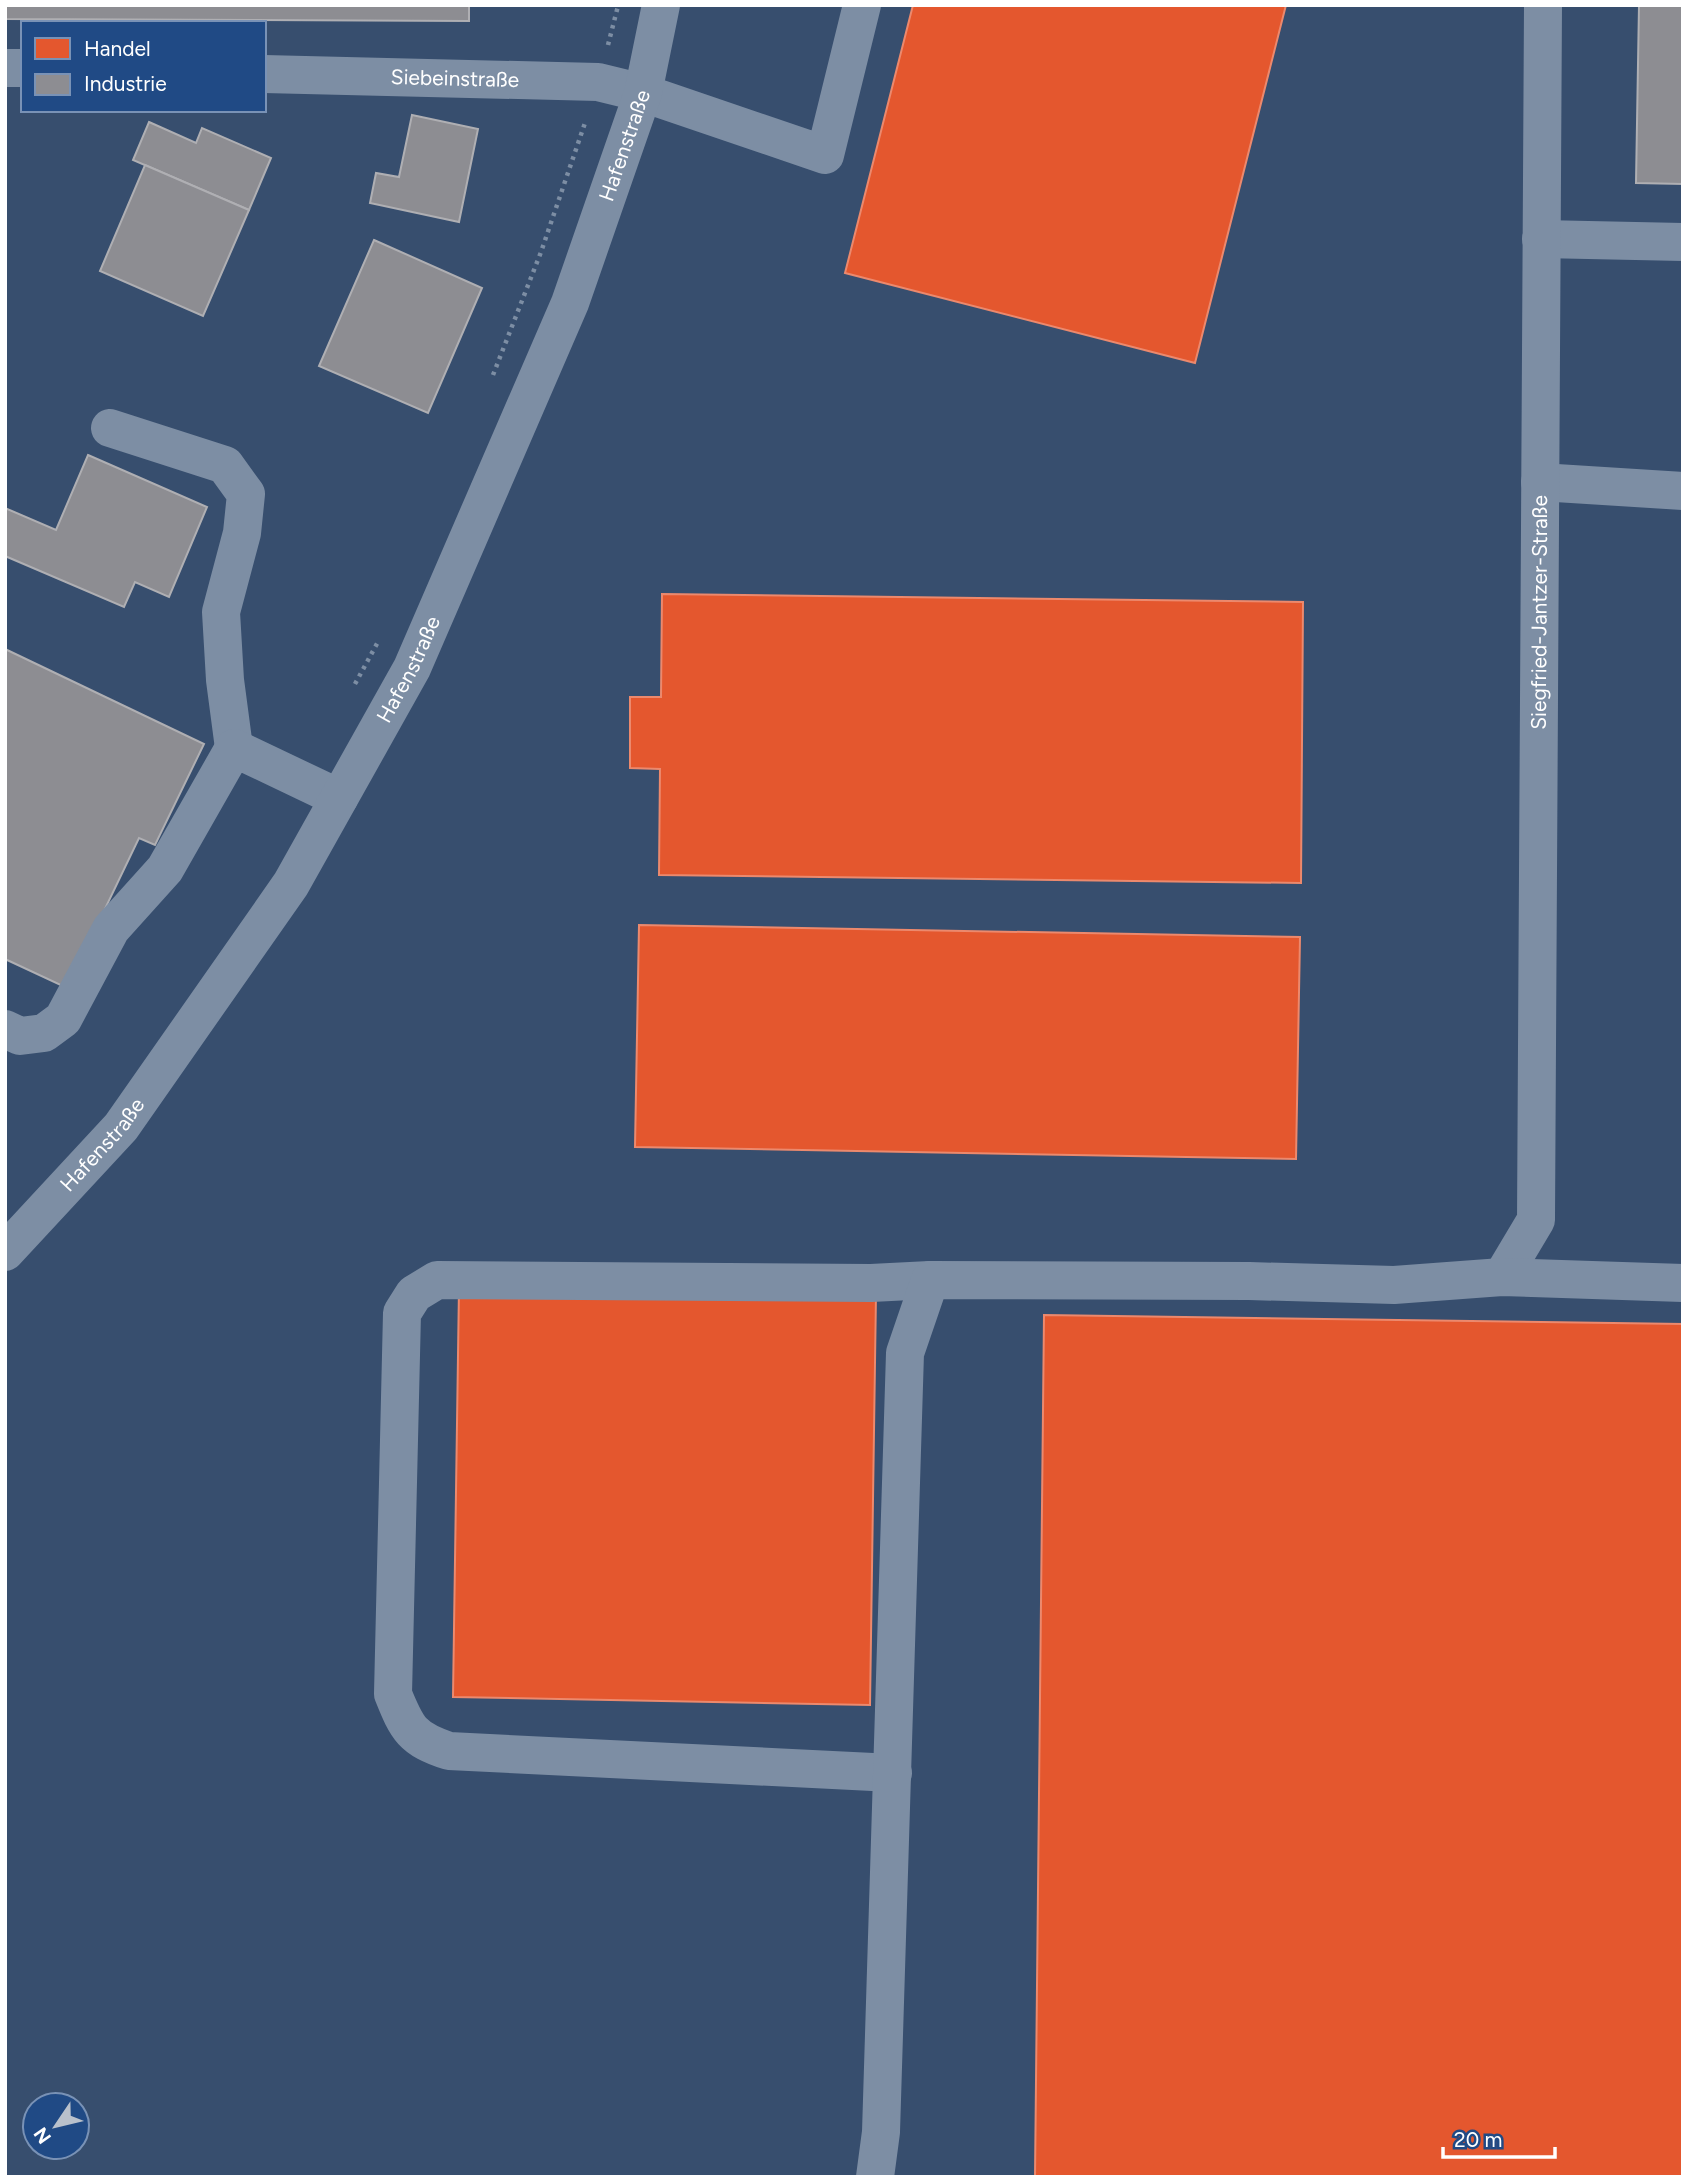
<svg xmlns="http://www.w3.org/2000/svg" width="1688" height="2182" font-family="Figtree,sans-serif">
  <rect width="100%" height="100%" fill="#374e6e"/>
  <g fill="#e4572e" stroke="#ec896d" stroke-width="2">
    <polygon points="913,5 1286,5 1195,363 845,273"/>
    <polygon points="662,594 1303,602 1301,883 659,875 660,769 630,768 630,697 661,697"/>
    <polygon points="639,925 1300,937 1296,1159 635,1147"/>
    <polygon points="459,1287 876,1294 870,1705 453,1697"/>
    <polygon points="1044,1315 1683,1324 1683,2177 1035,2177"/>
  </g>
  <g fill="#8d8d92" stroke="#afafb3" stroke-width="2">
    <polygon points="5,5 469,5 469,21 5,19"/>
    <polygon points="1639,5 1683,5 1683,184 1636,183"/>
    <polygon points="412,115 478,129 459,222 370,203 376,173 399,177"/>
    <polygon points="149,122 196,143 202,128 271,158 249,210 133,160"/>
    <polygon points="145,165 249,210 203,316 100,271"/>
    <polygon points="374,240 482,288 428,413 319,366"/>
    <polygon points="88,455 207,507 169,597 135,582 124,607 5,556 5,508 56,530"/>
    <polygon points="5,649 204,744 155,845 139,838 67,988 5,959"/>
  </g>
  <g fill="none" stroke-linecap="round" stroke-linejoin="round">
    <g stroke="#7d8ea4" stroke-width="4.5" stroke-dasharray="3.5 5" stroke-linecap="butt">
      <polyline points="608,45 618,6"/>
      <polyline points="493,375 541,252 586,120"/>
      <polyline points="355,684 379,640"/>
    </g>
    <g stroke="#7d8ea4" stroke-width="38">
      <polyline points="5,68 23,68"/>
      <path id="s1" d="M264,74L598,82L643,93L825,155L862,5"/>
      <polyline points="1541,239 1683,242"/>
      <polyline points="110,428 225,465 246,494 242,533 221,612 225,680 234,748"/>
      <polyline points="1540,482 1683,491"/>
      <polyline points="5,1029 20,1036 44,1033 63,1019 111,929 165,869 234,748 339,798"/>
      <path id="s2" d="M5,1252L121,1127L291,884L412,668L570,303L643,93L661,5"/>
      <path id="s3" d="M1502,1277L1536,1220L1543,5"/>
      <path d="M893,1773L449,1751C412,1739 407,1729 393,1694L402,1313L414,1294L437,1280L871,1283L930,1280"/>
      <polyline points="875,2177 881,2132 905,1353 930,1280 1249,1281 1394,1285 1502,1277 1683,1283"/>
    </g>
  </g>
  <g text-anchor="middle" stroke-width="7" stroke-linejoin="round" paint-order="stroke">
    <g font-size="21" fill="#fff" stroke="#204a85">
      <text dy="7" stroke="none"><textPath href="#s1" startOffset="191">Siebeinstraße</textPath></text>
      <text dy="7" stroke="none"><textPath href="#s2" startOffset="1279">Hafenstraße</textPath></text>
      <text dy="7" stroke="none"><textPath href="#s3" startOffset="674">Siegfried-Jantzer-Straße</textPath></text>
      <text dy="7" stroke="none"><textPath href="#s2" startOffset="712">Hafenstraße</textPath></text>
      <text dy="7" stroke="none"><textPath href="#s2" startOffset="145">Hafenstraße</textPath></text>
    </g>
  </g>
  <rect width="1688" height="2182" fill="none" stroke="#ffffff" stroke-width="14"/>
  <rect x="21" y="21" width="245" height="91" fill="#204a85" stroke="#7992b6" stroke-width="2"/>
  <rect x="35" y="38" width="35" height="21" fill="#e4572e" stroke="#7992b6" stroke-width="2"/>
  <text x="84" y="56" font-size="21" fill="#ffffff">Handel</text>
  <rect x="35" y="74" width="35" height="21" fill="#8d8d92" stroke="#7992b6" stroke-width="2"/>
  <text x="84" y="91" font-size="21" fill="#ffffff">Industrie</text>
  <g transform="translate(56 2126) rotate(235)"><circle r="33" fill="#204a85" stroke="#7992b6" stroke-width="2"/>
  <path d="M0-5L12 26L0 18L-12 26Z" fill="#b9c1cc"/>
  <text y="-10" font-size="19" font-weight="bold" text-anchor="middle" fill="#ffffff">N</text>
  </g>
  <path d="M1443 2147v10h112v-10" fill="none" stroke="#ffffff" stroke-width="3.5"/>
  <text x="1454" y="2147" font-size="21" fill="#ffffff" stroke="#204a85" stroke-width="5" paint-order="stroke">20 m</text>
</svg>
